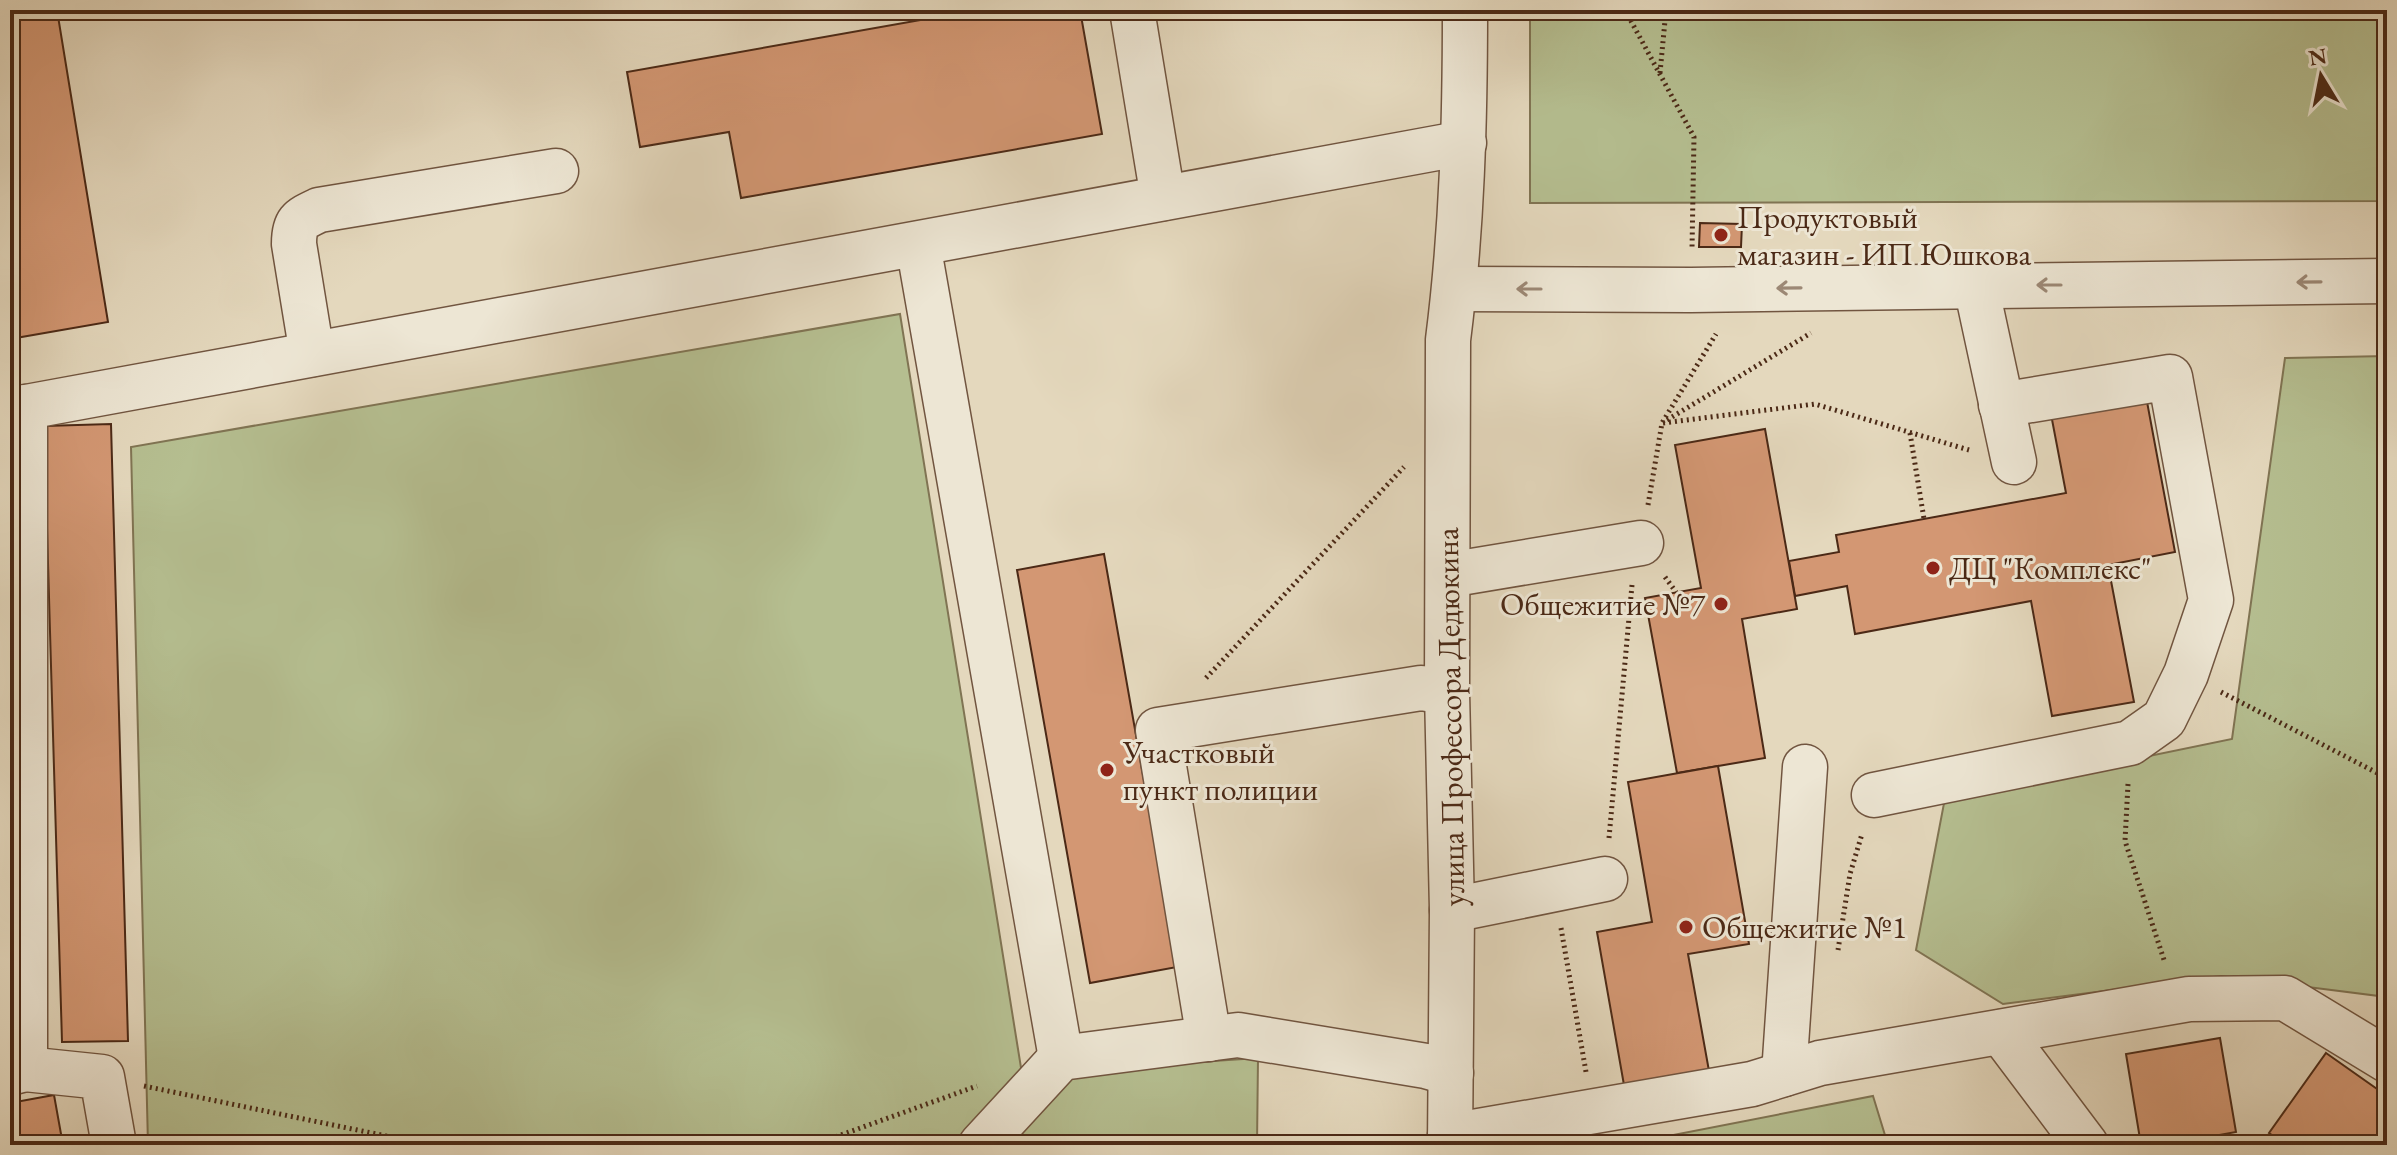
<svg xmlns="http://www.w3.org/2000/svg" width="2397" height="1155" font-family="'EB Garamond',serif">
  <rect width="100%" height="100%" fill="#e4d8bd"/>
  <filter id="stains"><feTurbulence type="fractalNoise" baseFrequency=".0025" numOctaves="4"/><feColorMatrix values="0 0 0 0 .2 0 0 0 0 .09 0 0 0 0 .02 0 0 0 .5 -.17"/></filter>
  <radialGradient id="worn" r=".72"><stop offset=".6" stop-color="#630" stop-opacity="0"/><stop offset="1" stop-color="#630" stop-opacity=".3"/></radialGradient>
  <g fill="#b5be90" stroke="#807453" stroke-width="2">
    <polygon points="1530,10 2387,10 2387,201 1530,203"/>
    <polygon points="900,314 1022,1074 1258,1058 1257,1145 148,1145 131,447"/>
    <polygon points="2387,356 2387,997 2221,976 2003,1004 1916,950 1945,798 2232,739 2285,358"/>
    <polygon points="1873,1096 1888,1145 1621,1145 1622,1145"/>
  </g>
  <g fill="#d39773" stroke="#4b2916" stroke-width="2">
    <polygon points="10,10 57,10 108,322 10,339"/>
    <polygon points="977,10 1080,10 1102,134 741,198 729,132 640,147 627,72"/>
    <polygon points="1700,223 1742,224 1741,247 1699,247"/>
    <polygon points="2145,391 2175,552 2108,565 2134,702 2052,716 2031,601 1855,634 1847,586 1795,596 1789,561 1839,552 1836,535 2066,493 2050,409"/>
    <polygon points="111,424 128,1041 62,1042 44,426"/>
    <polygon points="1765,429 1797,609 1742,619 1765,758 1677,773 1645,598 1701,588 1675,445"/>
    <polygon points="1104,554 1177,967 1090,983 1017,570"/>
    <polygon points="1718,766 1749,944 1688,954 1709,1071 1624,1085 1597,932 1652,922 1628,782"/>
    <polygon points="2220,1038 2236,1132 2164,1145 2141,1145 2126,1054"/>
    <polygon points="2326,1053 2387,1096 2387,1135 2380,1145 2286,1145 2269,1133"/>
    <polygon points="54,1095 63,1145 10,1145 10,1103"/>
  </g>
  <g fill="none" stroke-linecap="round" stroke-linejoin="round">
    <g stroke="#715540" stroke-width="47">
      <g id="minor">
        <polyline points="1132,10 1163,198"/>
        <polyline points="918,244 1061,1058"/>
        <polyline points="1976,286 2014,462"/>
        <polyline points="1455,289 1691,290 2387,281"/>
        <path d="M312,354L294,244C294,221 300,219 319,210L556,171"/>
        <polyline points="10,410 1464,143"/>
        <polyline points="1448,575 1641,543"/>
        <polyline points="1874,795 2130,743 2164,719 2186,674 2211,600 2170,377 2001,405"/>
        <polyline points="1452,910 1605,879"/>
        <polyline points="2001,1032 2086,1145"/>
        <polyline points="1209,1039 1158,730 1421,688 1447,692"/>
        <polyline points="25,1069 102,1077 114,1145"/>
        <polyline points="10,1073 25,1069 25,407"/>
        <polyline points="1784,1074 1805,767"/>
        <polyline points="1450,1136 1752,1084 1820,1063 2189,999 2285,998 2387,1060"/>
        <polyline points="981,1145 1061,1058 1238,1035 1426,1066 1451,1073"/>
        <path d="M1450,1145L1452,910L1447,692L1448,340C1462,230 1465,120 1465,10"/>
      </g>
    </g>
    <g stroke="#4b2916" stroke-width="5" stroke-dasharray="2 4" stroke-linecap="butt">
      <polyline points="1625,10 1694,137 1692,249"/>
      <polyline points="1660,73 1666,10"/>
      <polyline points="1667,420 1811,333"/>
      <polyline points="1663,423 1815,404 1969,450"/>
      <polyline points="1910,433 1924,519"/>
      <polyline points="1648,505 1662,423 1716,334"/>
      <polyline points="1665,577 1676,592"/>
      <polyline points="1206,678 1404,467"/>
      <polyline points="2221,692 2387,778"/>
      <polyline points="2128,784 2125,841 2165,963"/>
      <polyline points="1609,838 1632,585"/>
      <polyline points="1561,928 1586,1072"/>
      <polyline points="1838,950 1850,874 1862,834"/>
      <polyline points="144,1086 425,1144"/>
      <polyline points="424,1145 451,1145"/>
      <polyline points="813,1145 977,1086"/>
    </g>
    <use href="#minor" stroke="#ede6d4" stroke-width="44"/>
  </g>
  <defs><path id="oneway-shaft" d="M-6 0H5M1.5-3L5.5 0L1.5 3" fill="none" stroke-width="1.6" stroke-linecap="round" stroke-linejoin="round" transform="scale(2)"/></defs>
  <g stroke="#9c8875">
    <use href="#oneway-shaft" transform="translate(2309 282) rotate(179)"/>
    <use href="#oneway-shaft" transform="translate(2049 285) rotate(180)"/>
    <use href="#oneway-shaft" transform="translate(1789 288) rotate(179)"/>
    <use href="#oneway-shaft" transform="translate(1529 289) rotate(-180)"/>
  </g>
  <g fill="#8f2418" stroke="#ede6d4" stroke-width="3">
    <circle cx="1721" cy="235" r="8"/>
    <circle cx="1933" cy="568" r="8"/>
    <circle cx="1721" cy="604" r="8"/>
    <circle cx="1107" cy="770" r="8"/>
    <circle cx="1686" cy="927" r="8"/>
  </g>
  <g text-anchor="middle" stroke-width="6" stroke-linejoin="round" paint-order="stroke">
    <g font-size="32" fill="#4b2916" stroke="#ede6d4" text-anchor="start">
      <text x="1737" y="228">Продуктовый<tspan x="1737" dy="37">магазин - ИП Юшкова</tspan></text>
      <text x="1949" y="579">ДЦ "Комплекс"</text>
      <text x="1705" y="615" text-anchor="end">Общежитие №7</text>
      <text x="1123" y="763">Участковый<tspan x="1123" dy="37">пункт полиции</tspan></text>
      <text x="1702" y="938">Общежитие №1</text>
    </g>
    <g font-size="32" fill="#4b2916" stroke="#ede6d4">
      <text transform="translate(1450 717) rotate(-91)" y="11">улица Профессора Дедюкина</text>
    </g>
  </g>
  <rect width="2397" height="1155" fill="none" stroke="#e4d8bd" stroke-width="40"/>
  <rect x="12" y="12" width="2373" height="1131" fill="none" stroke="#4b2916" stroke-width="4"/>
  <rect x="20" y="20" width="2357" height="1115" fill="none" stroke="#4b2916" stroke-width="2"/>
  <g transform="translate(2321 76) rotate(350)" stroke="#ede6d4" stroke-width="6" paint-order="stroke">
  <path d="M0-6L14 30L0 20L-14 30Z" fill="#4b2916"/>
  <text y="-12" font-size="22" font-weight="bold" text-anchor="middle" fill="#4b2916">N</text>
  </g>
  <rect width="100%" height="100%" filter="url(#stains)"/>
  <rect width="100%" height="100%" fill="url(#worn)"/>
</svg>
